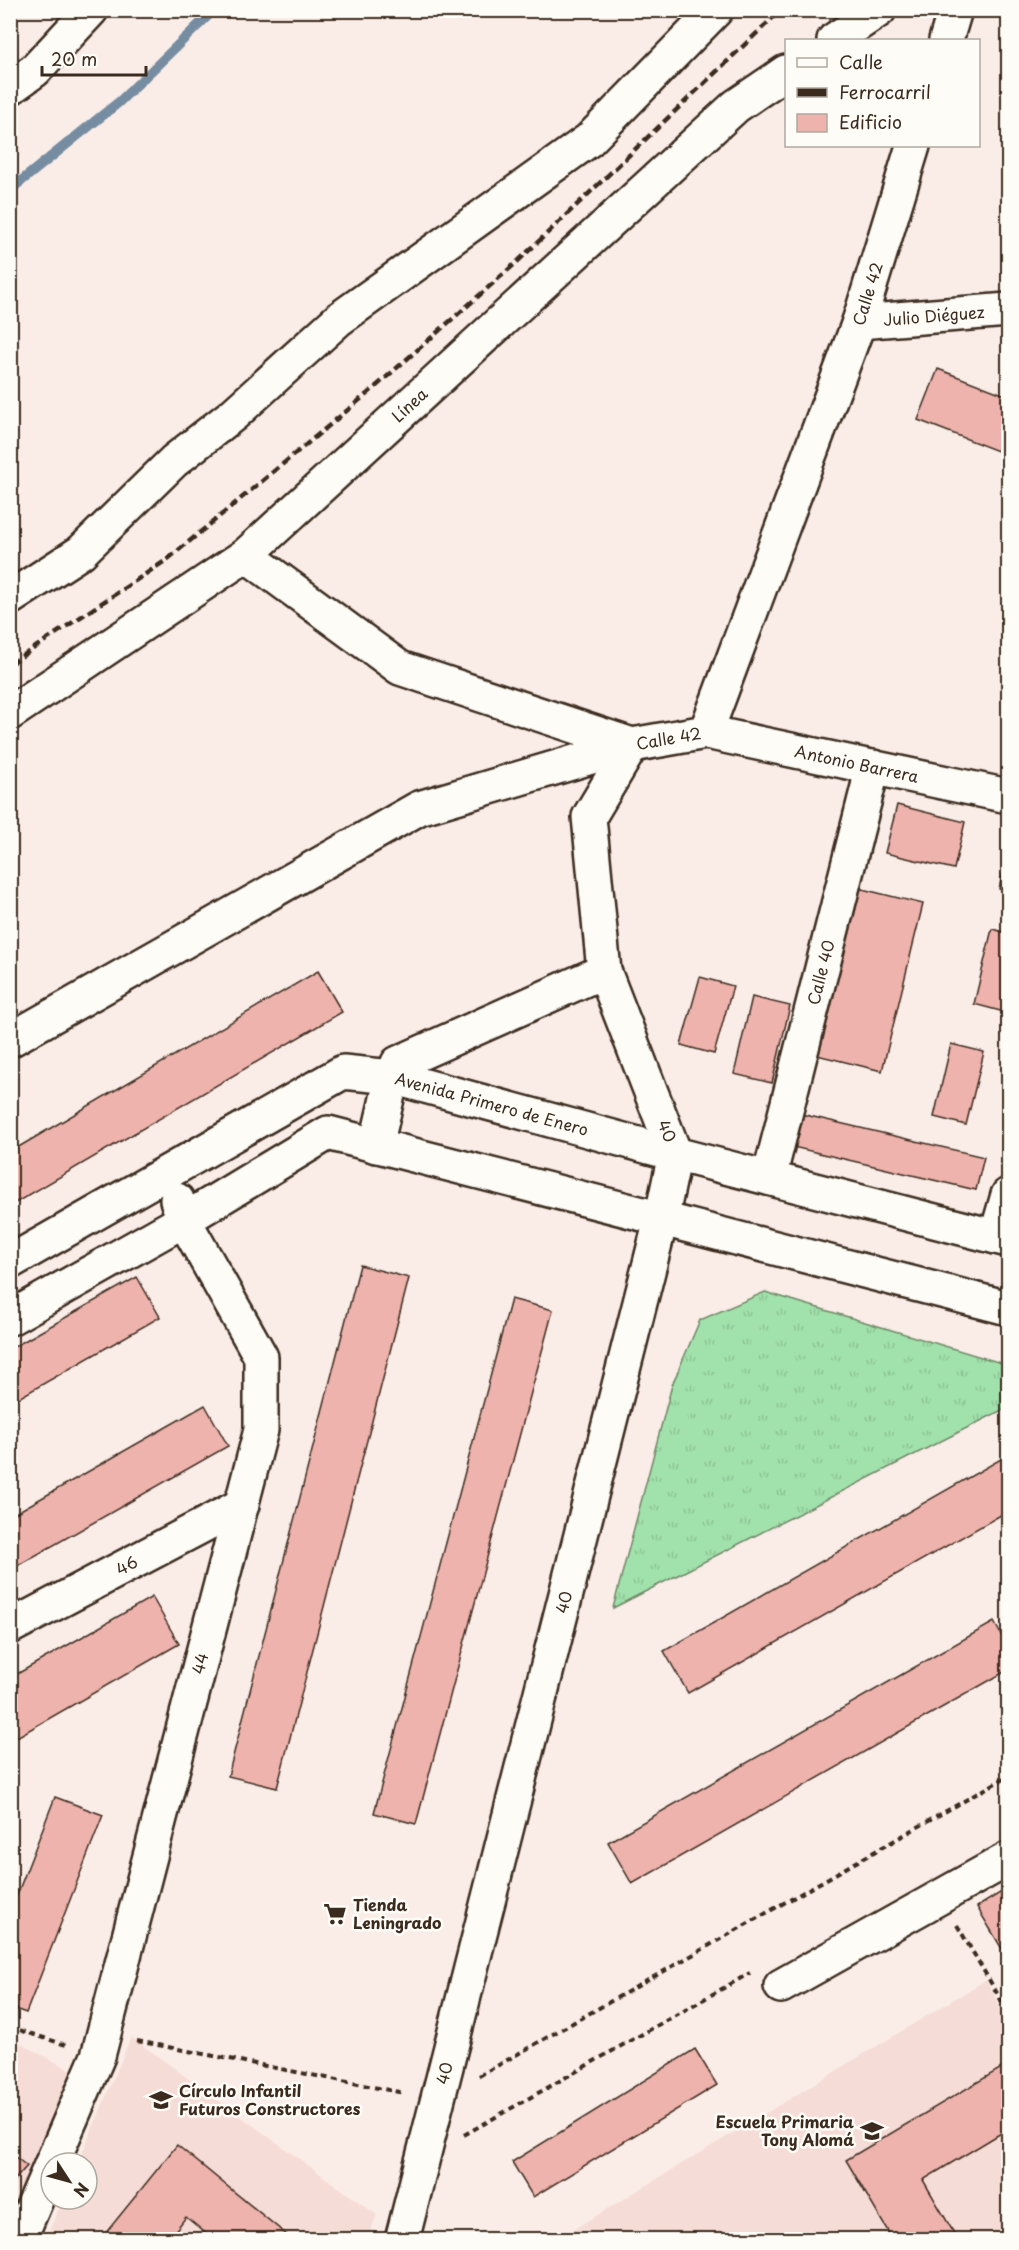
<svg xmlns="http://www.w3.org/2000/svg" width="1019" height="2250" font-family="'Playpen Sans',sans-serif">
  <defs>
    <pattern id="grass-tufts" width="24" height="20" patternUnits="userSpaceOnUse" patternTransform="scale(1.5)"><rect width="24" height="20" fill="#a1e2ac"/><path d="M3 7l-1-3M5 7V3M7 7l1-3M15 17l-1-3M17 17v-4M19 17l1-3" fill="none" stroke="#8cc294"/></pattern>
  </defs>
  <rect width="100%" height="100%" fill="#faede8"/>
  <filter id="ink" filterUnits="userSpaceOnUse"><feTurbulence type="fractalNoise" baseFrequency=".0167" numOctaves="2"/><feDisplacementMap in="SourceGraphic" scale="12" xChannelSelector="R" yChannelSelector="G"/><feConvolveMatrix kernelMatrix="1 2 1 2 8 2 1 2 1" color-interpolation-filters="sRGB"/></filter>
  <g filter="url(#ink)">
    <g fill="#f6dcd6">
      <polygon points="986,1980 1008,2023 1008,2239 556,2240"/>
      <polygon points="131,2037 377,2215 367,2239 45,2240 63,2199 87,2199 87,2163 78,2163"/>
      <polygon points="11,2038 72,2071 11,2223"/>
    </g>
    <polygon fill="url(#grass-tufts)" stroke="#6e8665" stroke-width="1.5" points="765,1292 1008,1365 1008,1407 613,1608 672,1385 700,1320"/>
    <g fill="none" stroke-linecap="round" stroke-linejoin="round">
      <polyline stroke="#758ca1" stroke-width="10" points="10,190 119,102 214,10"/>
    </g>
    <g fill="#eeb3ac" stroke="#3b2a1e" stroke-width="1.5">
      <polygon points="938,369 1008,396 1008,455 918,420"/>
      <polygon points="897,805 965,822 954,869 885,853"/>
      <polygon points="1008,850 1008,891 999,889"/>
      <polygon points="858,888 923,904 882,1071 817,1055"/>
      <polygon points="992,929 1008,933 1008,1013 974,1004"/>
      <polygon points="318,971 342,1012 10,1206 10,1152"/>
      <polygon points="700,977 733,986 714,1054 681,1045"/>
      <polygon points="752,997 790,1006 772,1083 734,1074"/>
      <polygon points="951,1044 984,1052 966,1125 934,1117"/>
      <polygon points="801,1114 984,1157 976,1190 793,1147"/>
      <polygon points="360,1265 409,1278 277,1788 228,1776"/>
      <polygon points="137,1277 160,1317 10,1403 10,1349"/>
      <polygon points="511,1299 553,1310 416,1824 374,1813"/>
      <polygon points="205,1405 228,1446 10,1570 10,1516"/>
      <polygon points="1008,1455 1008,1511 688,1693 664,1651"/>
      <polygon points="152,1597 179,1644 10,1741 10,1678"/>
      <polygon points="994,1622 1008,1647 1008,1670 632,1884 608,1842"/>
      <polygon points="55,1797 103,1815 26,2013 10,2007 10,1913"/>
      <polygon points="1008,1888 1008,1959 977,1907"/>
      <polygon points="695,2049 717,2085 533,2197 512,2162"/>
      <polygon points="1008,2064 1008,2129 923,2180 958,2240 893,2240 846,2160"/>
      <polygon points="177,2145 293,2240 214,2240 186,2217 168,2240 100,2240"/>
      <polygon points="10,2153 27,2166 10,2185"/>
    </g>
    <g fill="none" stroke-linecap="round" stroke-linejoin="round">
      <g stroke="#3b2a1e" stroke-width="38">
        <g id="minor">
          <polyline points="834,40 879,10"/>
          <polyline points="946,40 955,10"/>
          <polyline points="10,88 35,70 91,10"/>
          <path id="s1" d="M859,322L1008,310"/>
          <polyline points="246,555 400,668 632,745"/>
          <polyline points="10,598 81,552 174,461 234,414 339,319 589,140 716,10"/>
          <path id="s2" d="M10,713L246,555L736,106L786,72"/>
          <path id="s3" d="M706,732L1008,796"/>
          <polyline points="10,1040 419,808 632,745"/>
          <polyline points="376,1146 392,1077 398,1063 604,971"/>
          <path id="s4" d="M769,1178L873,767"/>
          <polyline points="996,1237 1008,1195"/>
          <path id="s5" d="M10,1262L343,1072L392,1077L675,1154L1008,1240"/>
          <polyline points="10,1318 184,1220 328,1133 1008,1308"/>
          <path id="s6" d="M10,1627L242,1505"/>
          <polyline points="781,1986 1008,1859"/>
          <path id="s7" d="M52,2163L98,2056L261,1430V1357L184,1220L177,1200"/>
          <polyline points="19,2240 51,2165"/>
          <path id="s8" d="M402,2240L661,1220L675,1154L604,971L589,817L632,745L706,732L859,322L913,146"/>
        </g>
      </g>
      <g stroke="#3b2a1e" stroke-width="4" stroke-dasharray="6 4.5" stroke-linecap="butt">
        <polyline points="957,1925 1008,2012"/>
        <polyline points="10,2027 66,2045"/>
        <polyline points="137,2041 404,2093"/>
        <polyline points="479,2076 1008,1776"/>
        <polyline points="464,2135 750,1973"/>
      </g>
      <use href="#minor" stroke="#fdfcf7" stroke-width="33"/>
      <polyline stroke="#3b2a1e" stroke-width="4.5" stroke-dasharray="9 4.5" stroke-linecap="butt" points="10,664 168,559 373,389 516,263 781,10"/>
    </g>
  </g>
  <defs>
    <g id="supermarket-bare" transform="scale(1.8)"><path d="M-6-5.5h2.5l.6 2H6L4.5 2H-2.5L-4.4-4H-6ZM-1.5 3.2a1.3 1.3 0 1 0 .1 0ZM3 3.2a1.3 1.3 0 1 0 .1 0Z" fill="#3b2a1e" stroke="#fdfcf7" stroke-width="2.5" paint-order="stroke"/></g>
    <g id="school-bare" transform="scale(1.8)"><path d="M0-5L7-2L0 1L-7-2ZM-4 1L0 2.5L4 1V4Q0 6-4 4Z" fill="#3b2a1e" stroke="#fdfcf7" stroke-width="2.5" paint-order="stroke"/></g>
  </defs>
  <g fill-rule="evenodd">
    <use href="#supermarket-bare" x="335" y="1914"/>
    <use href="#school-bare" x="161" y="2100"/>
    <use href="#school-bare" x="872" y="2131"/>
  </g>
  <g text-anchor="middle" stroke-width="5" stroke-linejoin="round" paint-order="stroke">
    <g font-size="16" fill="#3b2a1e" stroke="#fdfcf7">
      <text dy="6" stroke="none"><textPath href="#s8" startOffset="2097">Calle 42</textPath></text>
      <text dy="6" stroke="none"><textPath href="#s1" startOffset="75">Julio Diéguez</textPath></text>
      <text dy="6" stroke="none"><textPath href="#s2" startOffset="506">Línea</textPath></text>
      <text dy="6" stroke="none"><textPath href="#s8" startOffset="1592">Calle 42</textPath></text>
      <text dy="6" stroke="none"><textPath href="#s3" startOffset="154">Antonio Barrera</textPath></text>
      <text dy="6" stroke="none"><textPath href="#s4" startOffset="212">Calle 40</textPath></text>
      <text dy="6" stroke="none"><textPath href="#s5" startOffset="536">Avenida Primero de Enero</textPath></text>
      <text transform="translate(667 1131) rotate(68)" y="6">40</text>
      <text dy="6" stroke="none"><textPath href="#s6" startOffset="132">46</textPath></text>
      <text dy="6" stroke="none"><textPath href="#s8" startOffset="658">40</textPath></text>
      <text dy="6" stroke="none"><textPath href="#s7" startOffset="522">44</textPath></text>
      <text dy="6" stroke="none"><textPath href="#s8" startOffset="172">40</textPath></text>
    </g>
    <g font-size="16" font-weight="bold" fill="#3b2a1e" stroke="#fdfcf7" text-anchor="start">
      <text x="353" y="1911">Tienda<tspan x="353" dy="18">Leningrado</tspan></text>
      <text x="179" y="2097">Círculo Infantil<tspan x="179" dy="18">Futuros Constructores</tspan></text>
      <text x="854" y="2128" text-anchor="end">Escuela Primaria<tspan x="854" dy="18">Tony Alomá</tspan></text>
    </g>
  </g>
  <rect width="1019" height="2250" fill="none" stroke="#fdfcf7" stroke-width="36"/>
  <rect x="18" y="18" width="983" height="2214" fill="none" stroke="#3b2a1e" stroke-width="2" filter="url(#ink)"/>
  <rect x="785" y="39" width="195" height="108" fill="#fdfcf7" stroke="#afa8a0" stroke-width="1.5"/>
  <rect x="797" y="58" width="30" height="9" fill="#fdfcf7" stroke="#afa8a0" stroke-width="1.5"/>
  <text x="839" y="69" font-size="18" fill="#3b2a1e">Calle</text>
  <rect x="797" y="88" width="30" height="9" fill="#3b2a1e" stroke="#afa8a0" stroke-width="1.5"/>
  <text x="839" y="99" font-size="18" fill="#3b2a1e">Ferrocarril</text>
  <rect x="797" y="114" width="30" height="18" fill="#eeb3ac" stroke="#afa8a0" stroke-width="1.5"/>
  <text x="839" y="129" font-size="18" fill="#3b2a1e">Edificio</text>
  <g transform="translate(69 2181) rotate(126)"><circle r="28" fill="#fdfcf7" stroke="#afa8a0" stroke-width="1.5"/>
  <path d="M0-4.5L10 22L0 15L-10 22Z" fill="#3b2a1e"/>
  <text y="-9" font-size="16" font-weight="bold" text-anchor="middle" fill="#3b2a1e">N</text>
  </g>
  <path d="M42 66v9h104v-9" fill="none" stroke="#3b2a1e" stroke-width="3"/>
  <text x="51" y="66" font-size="18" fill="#3b2a1e" stroke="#fdfcf7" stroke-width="4.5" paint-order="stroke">20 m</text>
</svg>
